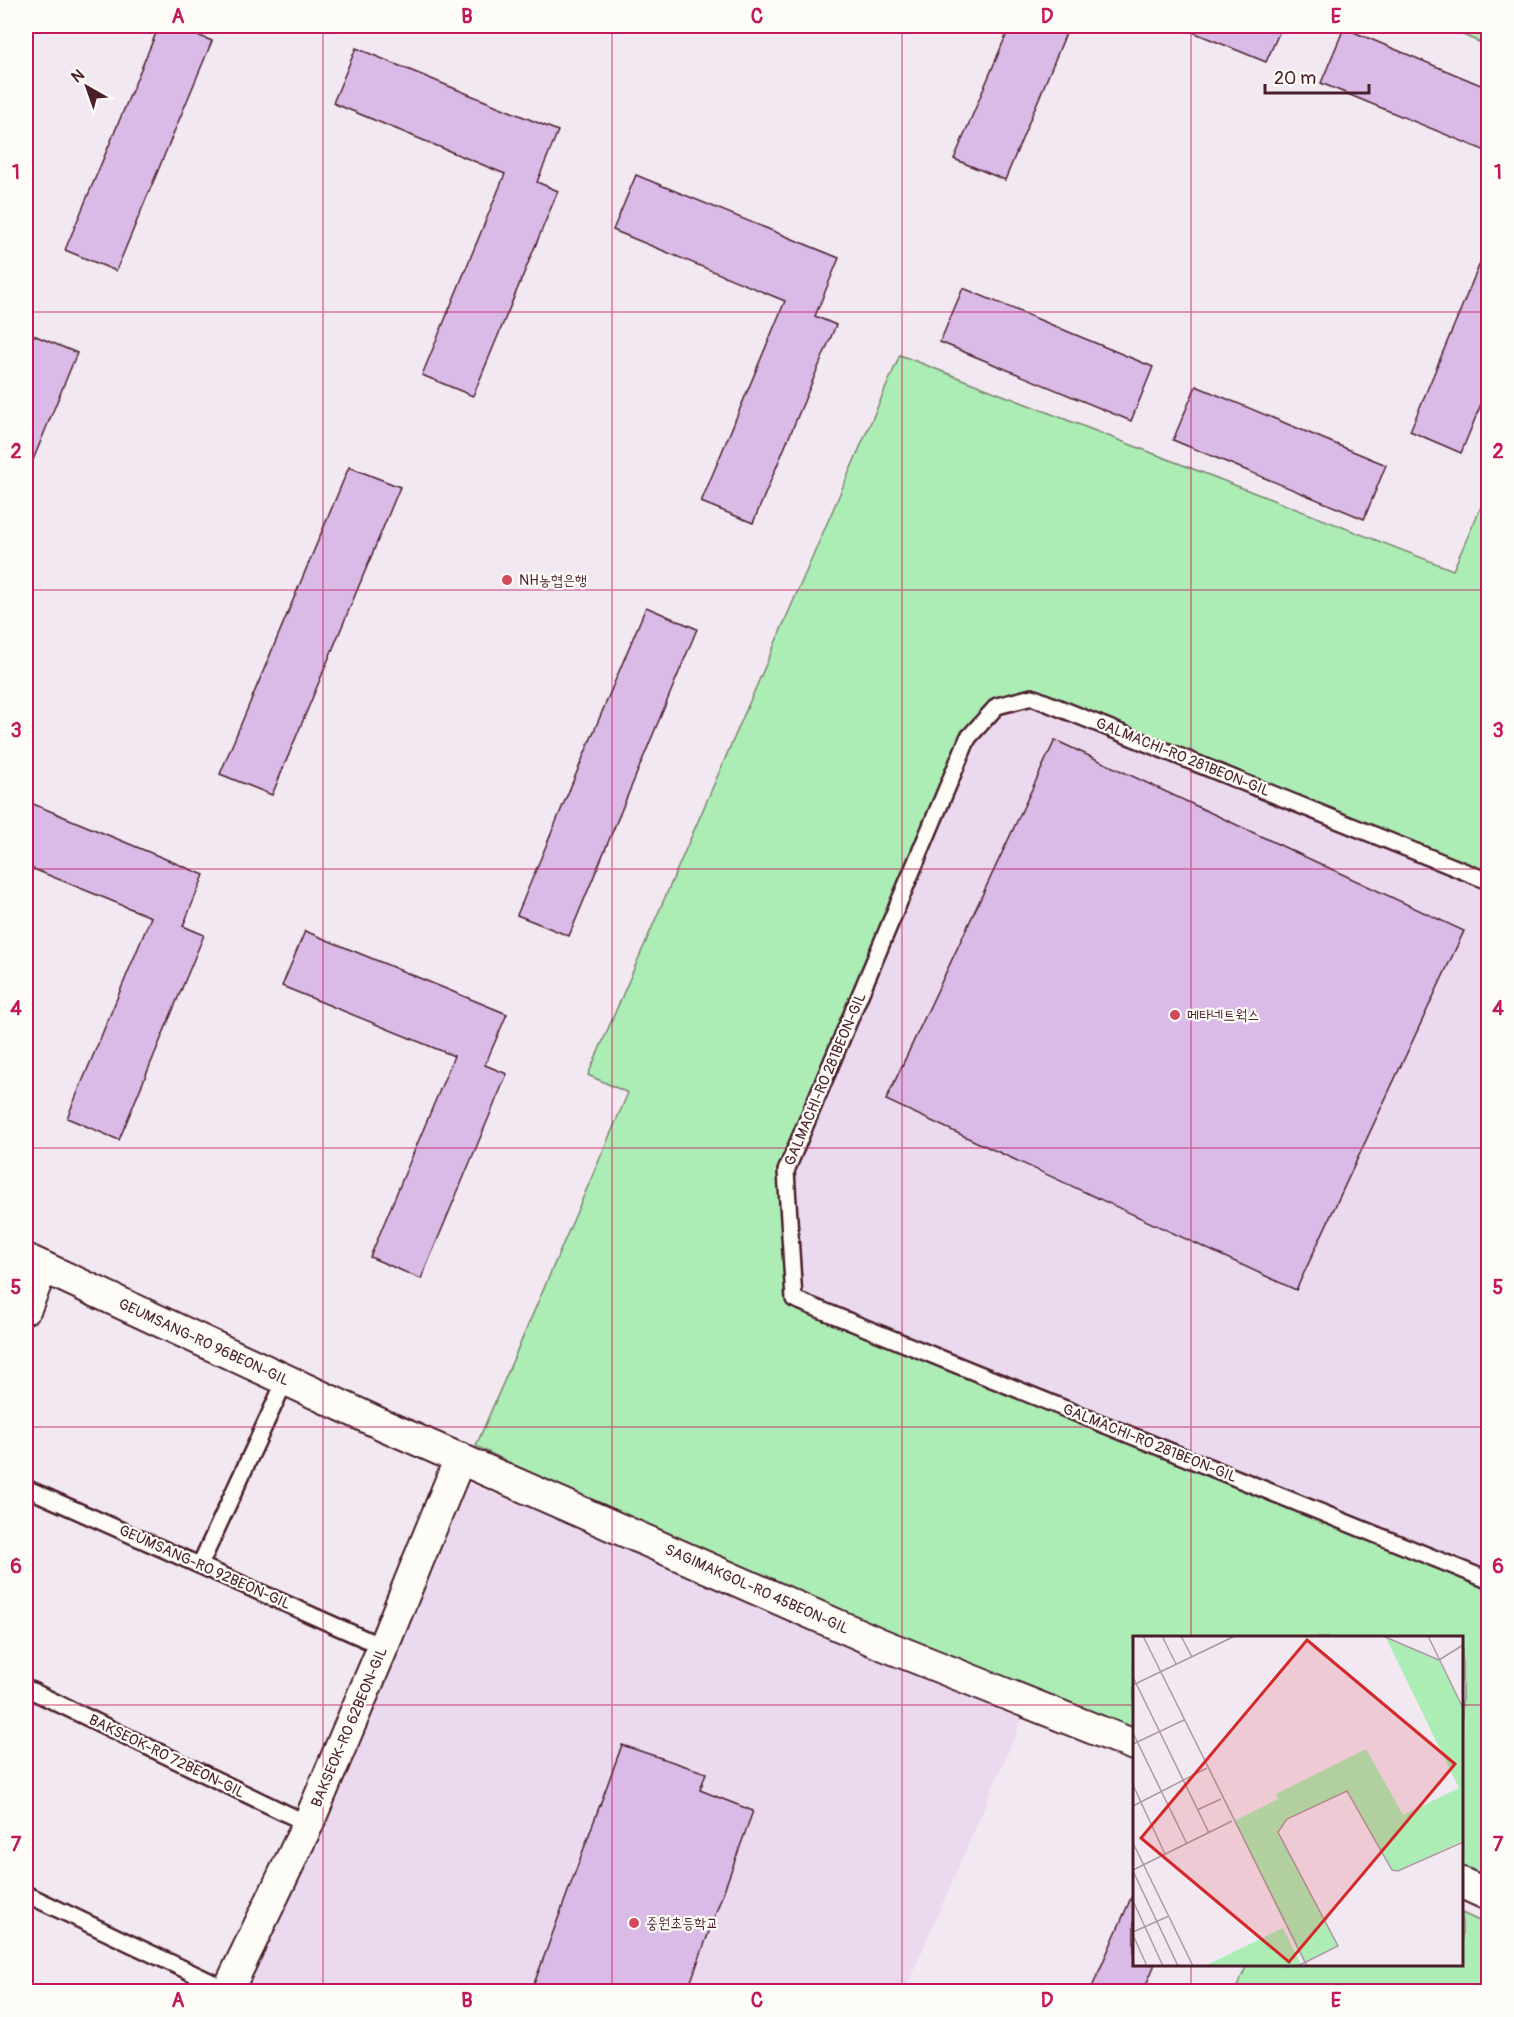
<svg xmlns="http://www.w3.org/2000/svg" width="1514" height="2017" font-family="Pangolin,'Poor Story',sans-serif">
  <rect width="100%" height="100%" fill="#f2e8f2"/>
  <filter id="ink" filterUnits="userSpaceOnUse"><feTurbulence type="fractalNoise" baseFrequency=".0167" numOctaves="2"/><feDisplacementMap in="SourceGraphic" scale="12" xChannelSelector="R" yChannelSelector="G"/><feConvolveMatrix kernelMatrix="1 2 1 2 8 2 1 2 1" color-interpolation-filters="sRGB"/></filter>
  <g filter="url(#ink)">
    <g fill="#ebdaef">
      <polygon points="1032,697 1488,881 1488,1580 794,1299 786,1171 968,738 997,706"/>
      <polygon points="453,1477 1026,1711 905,1991 228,1992"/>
    </g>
    <g fill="#acedb6" stroke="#7b8670" stroke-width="1.5">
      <polygon points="1443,26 1488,26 1488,46"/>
      <polygon points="900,355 1453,570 1488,491 1488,881 1033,697 997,706 968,738 786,1171 794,1299 1488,1580 1488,1898 1462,1887 1462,1638 1134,1638 1134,1747 881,1644 476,1446 628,1093 588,1075"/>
      <polygon points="1462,1913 1488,1925 1488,1991 1235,1991 1247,1965 1462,1964"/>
    </g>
    <g fill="#dabbe8" stroke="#4a1f2b" stroke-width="1.5">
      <polygon points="159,26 175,26 212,41 116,271 65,250"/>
      <polygon points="1010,26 1069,26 1005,180 954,159"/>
      <polygon points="1178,26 1282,26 1266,62"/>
      <polygon points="1344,28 1488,88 1488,152 1321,83"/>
      <polygon points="356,48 558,131 537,182 558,191 473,396 422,375 505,174 333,103"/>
      <polygon points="636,175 839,258 815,316 836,325 753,523 701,502 785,301 613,230"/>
      <polygon points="1488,244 1488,387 1461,453 1410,431"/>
      <polygon points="963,288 1153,367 1131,421 940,342"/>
      <polygon points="26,332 77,353 26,477"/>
      <polygon points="1196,386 1386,465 1364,519 1173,440"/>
      <polygon points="349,467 400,487 272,795 220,774"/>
      <polygon points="646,607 697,629 569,936 517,915"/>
      <polygon points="1055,740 1464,931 1296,1290 886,1100"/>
      <polygon points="26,801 204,875 183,926 204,935 119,1140 67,1118 151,917 26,866"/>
      <polygon points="305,931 507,1014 485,1065 507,1074 421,1279 370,1257 454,1056 282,986"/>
      <polygon points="622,1745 706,1773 700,1790 753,1811 687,1992 531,1992"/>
      <polygon points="1134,1891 1134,1964 1155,1964 1143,1992 1090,1992"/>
    </g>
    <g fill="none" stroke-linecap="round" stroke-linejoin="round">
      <g stroke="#4a1f2b" stroke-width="20">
        <g id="service">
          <polyline points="1488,881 1032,697 997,706 968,738 786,1171 794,1299 1488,1580"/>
          <polyline points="26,1488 383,1647"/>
          <polyline points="200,1565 285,1381"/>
          <polyline points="26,1688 308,1824"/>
          <polyline points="26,1894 228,1990"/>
        </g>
      </g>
      <g stroke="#4a1f2b" stroke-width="34">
        <g id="minor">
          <polyline points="26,1259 383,1425 881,1644 1134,1745"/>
          <polyline points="26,1308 43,1267"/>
          <polyline points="1462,1883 1488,1895"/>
          <polyline points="227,1992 308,1824 383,1647 460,1458"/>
        </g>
      </g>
      <use href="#service" stroke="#fdfcf7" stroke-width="15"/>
      <use href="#minor" stroke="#fdfcf7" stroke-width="30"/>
    </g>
  </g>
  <path fill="none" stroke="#c2185b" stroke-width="1.5" stroke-opacity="0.55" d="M323,26V1992M612,26V1992M902,26V1992M1191,26V1638M26,312H1488M26,590H1488M26,869H1488M26,1148H1488M26,1427H1488M26,1705H1134M1462,1705H1488M1191,1964V1992"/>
  <g fill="#d1495b" stroke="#fdfcf7" stroke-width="2">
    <circle cx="507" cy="580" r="6"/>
    <circle cx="1175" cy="1015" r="6"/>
    <circle cx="634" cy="1923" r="6"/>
  </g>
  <g text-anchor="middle" stroke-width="4.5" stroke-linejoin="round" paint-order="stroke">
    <g font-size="15" fill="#4a1f2b" stroke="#fdfcf7" text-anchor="start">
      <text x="519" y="585">NH농협은행</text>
      <text x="1187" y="1020">메타네트웍스</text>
      <text x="646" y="1928">중원초등학교</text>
    </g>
    <g font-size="15" fill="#4a1f2b" stroke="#fdfcf7">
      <text transform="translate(1183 757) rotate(22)" y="5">GALMACHI-RO 281BEON-GIL</text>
      <text transform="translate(825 1079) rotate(-67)" y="5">GALMACHI-RO 281BEON-GIL</text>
      <text transform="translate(204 1342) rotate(25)" y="5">GEUMSANG-RO 96BEON-GIL</text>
      <text transform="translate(1150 1443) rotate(22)" y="5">GALMACHI-RO 281BEON-GIL</text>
      <text transform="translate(205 1567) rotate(24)" y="5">GEUMSANG-RO 92BEON-GIL</text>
      <text transform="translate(757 1589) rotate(24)" y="5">SAGIMAKGOL-RO 45BEON-GIL</text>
      <text transform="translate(349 1727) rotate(-67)" y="5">BAKSEOK-RO 62BEON-GIL</text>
      <text transform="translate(167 1756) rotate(26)" y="5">BAKSEOK-RO 72BEON-GIL</text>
    </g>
  </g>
  <g transform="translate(1133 1636)">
    <rect width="330" height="330" fill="#f2e8f2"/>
    <path d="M253,2L306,24L330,72V204L265,235L259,234L213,155L154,183L145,196L205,310L171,327L101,185L145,163L143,158L233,113L270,179L326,152ZM150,292L168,328L164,330H72Z" fill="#acedb6"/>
    <path fill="none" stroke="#af98a2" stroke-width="1.5" d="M10,0L174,330M29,0L43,28M48,0L59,21M250,0L306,24M295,0L330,72M306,24L330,9M0,41L76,197M0,49L102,0M0,97L54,208M0,108L51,84M0,149L32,218M0,170L74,132M64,174L88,163M0,207L60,330M0,234L99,185M0,235L45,330M0,265L30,330M0,296L36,280M0,299L14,330M165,330L205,310L145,196L154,183L214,155L259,234L265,235L330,206"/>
    <path fill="#d62828" fill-opacity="0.15" stroke="#d62828" stroke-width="3" d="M174,4L322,128L156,326L8,202Z"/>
    <rect width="330" height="330" fill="none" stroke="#4a1f2b" stroke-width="3"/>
  </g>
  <rect width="1514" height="2017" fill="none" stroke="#fdfcf7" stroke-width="66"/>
  <g transform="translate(87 87) rotate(320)" stroke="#fdfcf7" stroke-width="4.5" paint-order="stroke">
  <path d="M0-4.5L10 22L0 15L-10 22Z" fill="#4a1f2b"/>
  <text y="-9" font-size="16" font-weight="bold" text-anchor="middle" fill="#4a1f2b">N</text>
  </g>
  <path d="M1265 84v9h104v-9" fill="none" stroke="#4a1f2b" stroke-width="3"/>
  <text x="1274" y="84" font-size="18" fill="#4a1f2b" stroke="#fdfcf7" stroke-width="4.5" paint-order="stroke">20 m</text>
  <rect x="33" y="33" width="1448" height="1951" fill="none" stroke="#c2185b" stroke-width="2"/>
  <g font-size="20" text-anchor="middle" font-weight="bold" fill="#c2185b">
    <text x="178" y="23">A</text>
    <text x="467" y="23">B</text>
    <text x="757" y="23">C</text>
    <text x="1047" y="23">D</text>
    <text x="1336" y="23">E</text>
    <text x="16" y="179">1</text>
    <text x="1498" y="179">1</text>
    <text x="16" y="458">2</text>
    <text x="1498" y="458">2</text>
    <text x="16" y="737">3</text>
    <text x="1498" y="737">3</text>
    <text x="16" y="1015">4</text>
    <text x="1498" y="1015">4</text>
    <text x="16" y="1294">5</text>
    <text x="1498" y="1294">5</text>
    <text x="16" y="1573">6</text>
    <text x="1498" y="1573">6</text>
    <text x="16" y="1851">7</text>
    <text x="1498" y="1851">7</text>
    <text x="178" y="2007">A</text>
    <text x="467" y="2007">B</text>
    <text x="757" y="2007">C</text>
    <text x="1047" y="2007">D</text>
    <text x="1336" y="2007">E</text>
  </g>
</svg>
